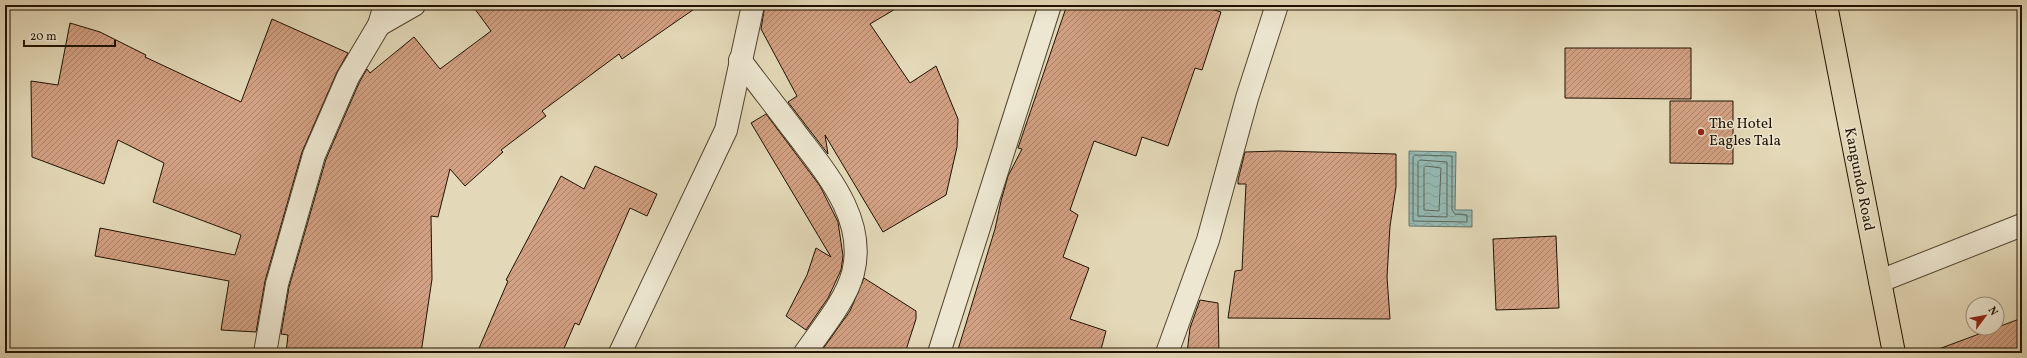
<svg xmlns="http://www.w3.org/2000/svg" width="2027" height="358" font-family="Vollkorn,serif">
  <defs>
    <pattern id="water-waves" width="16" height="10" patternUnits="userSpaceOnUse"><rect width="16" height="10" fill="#96b9b3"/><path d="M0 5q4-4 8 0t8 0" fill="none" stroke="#819e98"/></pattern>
    <pattern id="building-hatch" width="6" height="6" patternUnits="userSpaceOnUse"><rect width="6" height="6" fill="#d2a082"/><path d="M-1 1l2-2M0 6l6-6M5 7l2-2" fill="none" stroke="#aa8168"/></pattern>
  </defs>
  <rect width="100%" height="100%" fill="#e3d8b7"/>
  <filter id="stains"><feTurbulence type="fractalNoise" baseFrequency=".005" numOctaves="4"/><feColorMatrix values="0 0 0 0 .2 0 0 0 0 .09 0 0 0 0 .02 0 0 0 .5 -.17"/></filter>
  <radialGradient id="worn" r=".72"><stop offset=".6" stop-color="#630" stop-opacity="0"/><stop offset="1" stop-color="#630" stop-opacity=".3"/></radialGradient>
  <polygon fill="url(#water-waves)" stroke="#67766c" points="1409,151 1456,152 1455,210 1472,210 1472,227 1409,226"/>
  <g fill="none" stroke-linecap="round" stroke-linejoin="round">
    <g stroke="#5c665a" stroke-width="1">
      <polygon points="1415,155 1452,156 1452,210 1455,214 1467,215 1467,222 1413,221 1413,157"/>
      <polygon points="1420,160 1447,162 1447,217 1418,216 1418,162"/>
      <polygon points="1426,166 1441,168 1439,211 1424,210 1424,168"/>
    </g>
  </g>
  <g fill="url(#building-hatch)" stroke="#211201">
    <polygon points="472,5 700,5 622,59 619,54 542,111 546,116 501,150 503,152 465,186 450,169 438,217 431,216 432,279 421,353 286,353 288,335 281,334 289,287 326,159 359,83 367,69 370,73 414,37 440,69 491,31"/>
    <polygon points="765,5 902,5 870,24 910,83 936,66 958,119 957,147 946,195 883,232 825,135 828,154 788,102 797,96 761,29"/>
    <polygon points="1067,5 1199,5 1221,12 1202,70 1195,68 1168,146 1142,137 1136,156 1094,141 1070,210 1078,215 1063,257 1089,268 1070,319 1106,331 1100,353 957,353 995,229 1001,201 1008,176 1022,149 1018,148"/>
    <polygon points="272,19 348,53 337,72 302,152 265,281 256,332 221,330 229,281 95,256 100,228 235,255 241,235 153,202 164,163 118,140 104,184 32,157 31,81 58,85 70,23 100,32 146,55 145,57 241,102"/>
    <polygon points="1565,48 1691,48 1691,99 1565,98"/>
    <polygon points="1670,101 1733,101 1733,164 1670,163"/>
    <polygon points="766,114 820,186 838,222 843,256 841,270 828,298 806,330 786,316 807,275 816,248 831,257 751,123"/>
    <polygon points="1278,151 1396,154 1396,187 1390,226 1387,277 1390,319 1228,318 1235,271 1242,270 1246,184 1238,184 1238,180 1245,152"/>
    <polygon points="595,166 657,194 647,216 630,208 579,325 575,323 562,353 477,353 508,281 506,280 561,176 584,189"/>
    <polygon points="1556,236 1559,308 1496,310 1493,239"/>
    <polygon points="864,278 916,311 916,319 905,353 820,353 850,311"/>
    <polygon points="1200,300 1218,303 1219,353 1187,353 1190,328"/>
    <polygon points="2022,318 2022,353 1937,353 1936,350"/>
  </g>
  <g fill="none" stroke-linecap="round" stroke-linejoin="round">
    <g stroke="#52442e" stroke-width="24">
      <g id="street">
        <polyline points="379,25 414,5"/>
        <path d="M740,60C758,84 777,108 795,132C825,172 867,218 853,273C845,302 822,328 805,353"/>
        <polyline points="1880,281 2022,225"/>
        <polyline points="265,353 277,284 314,155 348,77 379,25 385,5"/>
        <polyline points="620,353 726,130 753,5"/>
        <polyline points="939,353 1050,5"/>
        <polyline points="1167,353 1208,240 1247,98 1277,5"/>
      </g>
    </g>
    <g stroke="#211201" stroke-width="24">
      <polyline id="highway" points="1826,5 1894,353"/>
    </g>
    <use href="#street" stroke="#ede6d0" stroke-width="22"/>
    <use href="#highway" stroke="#e3d8b7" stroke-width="22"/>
  </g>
  <circle fill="#8f2418" stroke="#ede6d0" stroke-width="1.5" cx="1701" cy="132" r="4"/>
  <g text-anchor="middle" stroke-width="3" stroke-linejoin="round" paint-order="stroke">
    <g font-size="15" fill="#211201" stroke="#ede6d0" text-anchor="start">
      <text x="1709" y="128">The Hotel<tspan x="1709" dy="17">Eagles Tala</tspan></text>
    </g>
    <g font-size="15" fill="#211201" stroke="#ede6d0">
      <text transform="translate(1860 179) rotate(79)" y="5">Kangundo Road</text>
    </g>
  </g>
  <rect width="2027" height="358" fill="none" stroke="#e3d8b7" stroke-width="20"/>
  <rect x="6" y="6" width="2015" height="346" fill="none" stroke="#211201" stroke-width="2"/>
  <rect x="10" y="10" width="2007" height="338" fill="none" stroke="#211201"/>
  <g transform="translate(1985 316) rotate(58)"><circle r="19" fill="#ede6d0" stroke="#9b917d"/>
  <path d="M0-3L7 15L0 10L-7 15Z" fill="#8f2418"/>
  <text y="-6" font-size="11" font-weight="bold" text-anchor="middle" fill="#211201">N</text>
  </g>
  <path d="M24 40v6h91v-6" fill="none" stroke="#211201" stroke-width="2"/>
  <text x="30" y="40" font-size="12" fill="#211201" stroke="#ede6d0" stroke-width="3" paint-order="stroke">20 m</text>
  <rect width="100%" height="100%" filter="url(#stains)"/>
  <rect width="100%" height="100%" fill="url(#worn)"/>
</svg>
